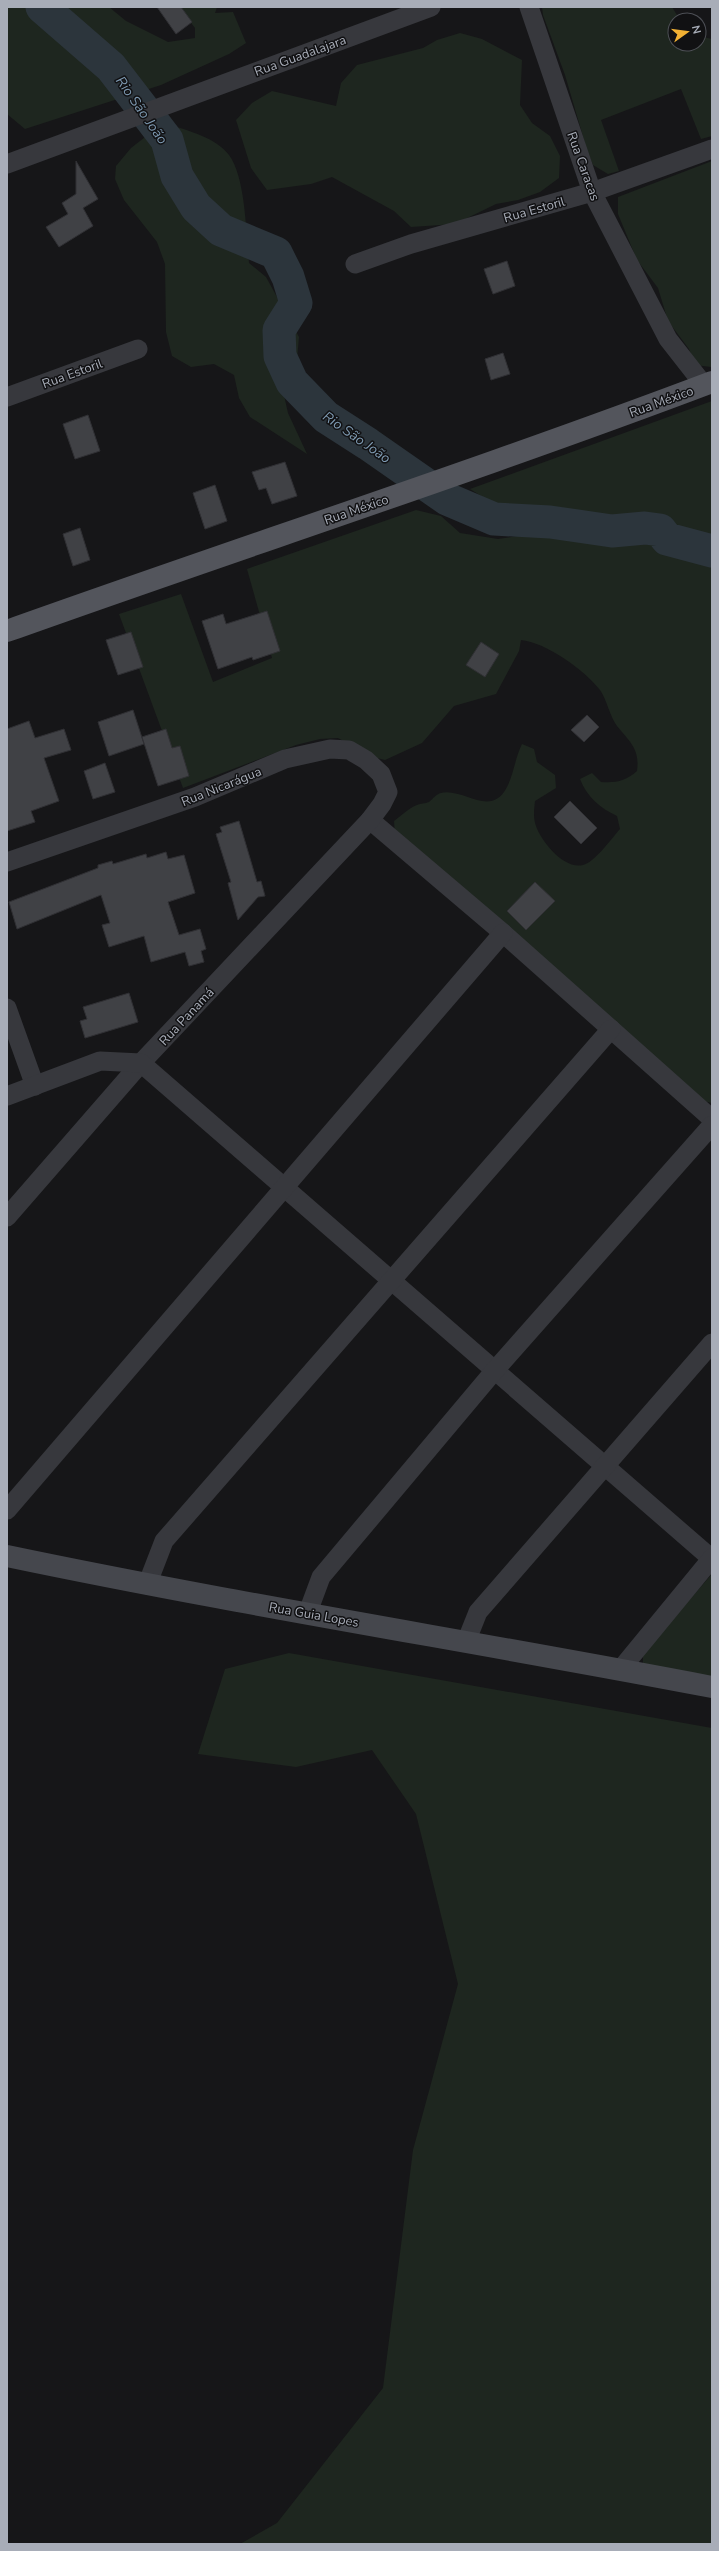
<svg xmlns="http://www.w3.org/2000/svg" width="719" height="2551" font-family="'Nunito Sans',sans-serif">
  <rect width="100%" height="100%" fill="#161618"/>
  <g fill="#1e261f">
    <polygon points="7,7 109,7 126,21 168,42 195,38 195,28 179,7 217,7 215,13 233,12 246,43 229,54 161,85 25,129 7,114"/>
    <polygon points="542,7 672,7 680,20 675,20 675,44 699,44 699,36 712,39 712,136 701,139 681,89 601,120 619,171 608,174 593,165 587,150 565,75 543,15"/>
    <polygon points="460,33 482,39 522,60 520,105 532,123 550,136 560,156 559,178 540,192 518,200 496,204 455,224 411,227 394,211 332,177 311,184 267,190 251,168 236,120 252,103 272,91 336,106 341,83 357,65 423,48 437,40"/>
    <path d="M170,125C190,131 216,138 229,155C246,178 246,235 249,263L266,277L299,337L297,360L278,369L288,413L307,454L250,417L239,398L234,375L214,364L191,367L172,356L166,332L165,264L157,242L124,200L115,179L116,166L131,148L149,134Z"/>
    <polygon points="712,161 712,366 711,367 695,365 689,349 668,321 658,288 637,260 618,214 618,197"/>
    <polygon points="712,401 712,544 684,536 645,521 623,525 601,525 561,507 538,511 516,509 494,504 470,489"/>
    <path d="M416,510L441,516L460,533L498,539L538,533L624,538L647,534L666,546L712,558V1103L703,1101L395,835L394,821C401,816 409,808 417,805C421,803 425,804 429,802C433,799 436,794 441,793C462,788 488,815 504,792C514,777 514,760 522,744L534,749L537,762L555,775L556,788L535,801C534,810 533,818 536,826C541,841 564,870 583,865C594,863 612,838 620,829L617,816C600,808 587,797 580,779L592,773L601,782C616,783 626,781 637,771C640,749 630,742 617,726C610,717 607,700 600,690C585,670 545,642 521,640L519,651L496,694L454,706L422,743L385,760L373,757L338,738L320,739L296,745L183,788L119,614L181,594L213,682L272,658L247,569Z"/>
    <polygon points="712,1574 712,1678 643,1666 643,1653"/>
    <polygon points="289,1653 712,1728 712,2544 240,2544 277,2523 383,2388 413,2150 458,1984 416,1814 372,1750 296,1767 198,1754 225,1669"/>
  </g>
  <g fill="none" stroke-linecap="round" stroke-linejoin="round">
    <polyline stroke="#2c353c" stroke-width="33" points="42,7 111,67 167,140 177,176 196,207 221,230 276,253 288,277 296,303 279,330 280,356 292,382 326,417 368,444 447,499 494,519 550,522 612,531 645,528 660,530 667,539 712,551"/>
  </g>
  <g fill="#404145" stroke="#303034">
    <polygon points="157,7 181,7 192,22 176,34"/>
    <polygon points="76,161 98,199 83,208 93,226 59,247 46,227 68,214 62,203 76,194"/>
    <polygon points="507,261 515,286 493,294 484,269"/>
    <polygon points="503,353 510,374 491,380 485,359"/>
    <polygon points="88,415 100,451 75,459 63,424"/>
    <polygon points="285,462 297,496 272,504 266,488 259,490 252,472"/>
    <polygon points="215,485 227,521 205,529 193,493"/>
    <polygon points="80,528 90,560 73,566 63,534"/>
    <polygon points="267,611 280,651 253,660 252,657 218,669 202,621 223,614 226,624"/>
    <polygon points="131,632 143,667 118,675 106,640"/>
    <polygon points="481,642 499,654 485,677 466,665"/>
    <polygon points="133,710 144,744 109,756 98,722"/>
    <polygon points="587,715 599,727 584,742 571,730"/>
    <polygon points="29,721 35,738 64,729 71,750 44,758 59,801 31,811 35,822 7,831 7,729"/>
    <polygon points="166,729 172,748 180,746 189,776 158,786 142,737"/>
    <polygon points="105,763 115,792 93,799 84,771"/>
    <polygon points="570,801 597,828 581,844 554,817"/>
    <polygon points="239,821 257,882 261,881 265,896 258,897 238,920 228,883 231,882 216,834 222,832 220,827"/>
    <polygon points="166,852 168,859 184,855 195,893 168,902 179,935 200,929 206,949 201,951 204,962 189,966 185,952 151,962 144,936 109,947 102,925 110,923 101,895 17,929 9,902 98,868 98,865 112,861 113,864 146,854 147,858"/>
    <polygon points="535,882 555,901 526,930 507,911"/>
    <polygon points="129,993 138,1022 85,1038 80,1021 87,1019 83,1007"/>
  </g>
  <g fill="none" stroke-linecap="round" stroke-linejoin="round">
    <g stroke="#37383d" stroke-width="19">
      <polyline points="529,7 592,192 668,339 704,385"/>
      <polyline points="7,164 431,7"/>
      <polyline points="355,264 411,244 592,192 712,149"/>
      <polyline points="7,397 138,349"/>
      <polyline points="370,820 503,933 712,1119"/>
      <polyline points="7,862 195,797 285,759 330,749 349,750 366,760 381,774 388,792 382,804 370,820 141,1063 7,1217"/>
      <polyline points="7,1008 35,1086"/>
      <polyline points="7,1096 100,1061 141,1063 712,1559"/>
      <polyline points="7,1510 503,933"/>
      <polyline points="147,1585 164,1541 611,1029"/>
      <polyline points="308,1612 321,1577 495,1370 712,1125"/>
      <polyline points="466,1642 478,1612 712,1343"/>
      <polyline points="620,1670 712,1558"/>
    </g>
    <path stroke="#45474d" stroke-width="22" d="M7,1556C241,1605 477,1642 712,1687"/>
    <path stroke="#53555c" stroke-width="22" d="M7,631C242,547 479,470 712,382"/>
  </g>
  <g text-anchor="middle" stroke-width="3" stroke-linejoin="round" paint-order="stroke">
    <g font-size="13" fill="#a8adb8" stroke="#111113">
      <text transform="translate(300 55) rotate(-20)" y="5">Rua Guadalajara</text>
      <text transform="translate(584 166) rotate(70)" y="5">Rua Caracas</text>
      <text transform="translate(534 209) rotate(-16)" y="5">Rua Estoril</text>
      <text transform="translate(72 373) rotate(-20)" y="5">Rua Estoril</text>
      <text transform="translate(661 401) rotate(-20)" y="5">Rua México</text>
      <text transform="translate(356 509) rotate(-19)" y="5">Rua México</text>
      <text transform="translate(221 786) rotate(-22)" y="5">Rua Nicarágua</text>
      <text transform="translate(186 1016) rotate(-47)" y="5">Rua Panamá</text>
      <text transform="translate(314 1614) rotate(10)" y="5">Rua Guia Lopes</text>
    </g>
    <g font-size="14" font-style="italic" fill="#7f9bb3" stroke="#111113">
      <text transform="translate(142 110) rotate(55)" y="5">Rio São João</text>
      <text transform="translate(357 437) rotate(35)" y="5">Rio São João</text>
    </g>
  </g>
  <rect width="719" height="2551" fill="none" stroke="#a8adb8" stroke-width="16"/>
  <g transform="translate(687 32) rotate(76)"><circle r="19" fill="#111113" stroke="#4d4f55"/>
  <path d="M0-3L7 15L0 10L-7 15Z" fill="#f2b134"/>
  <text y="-6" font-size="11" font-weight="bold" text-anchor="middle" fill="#a8adb8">N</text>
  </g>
</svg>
